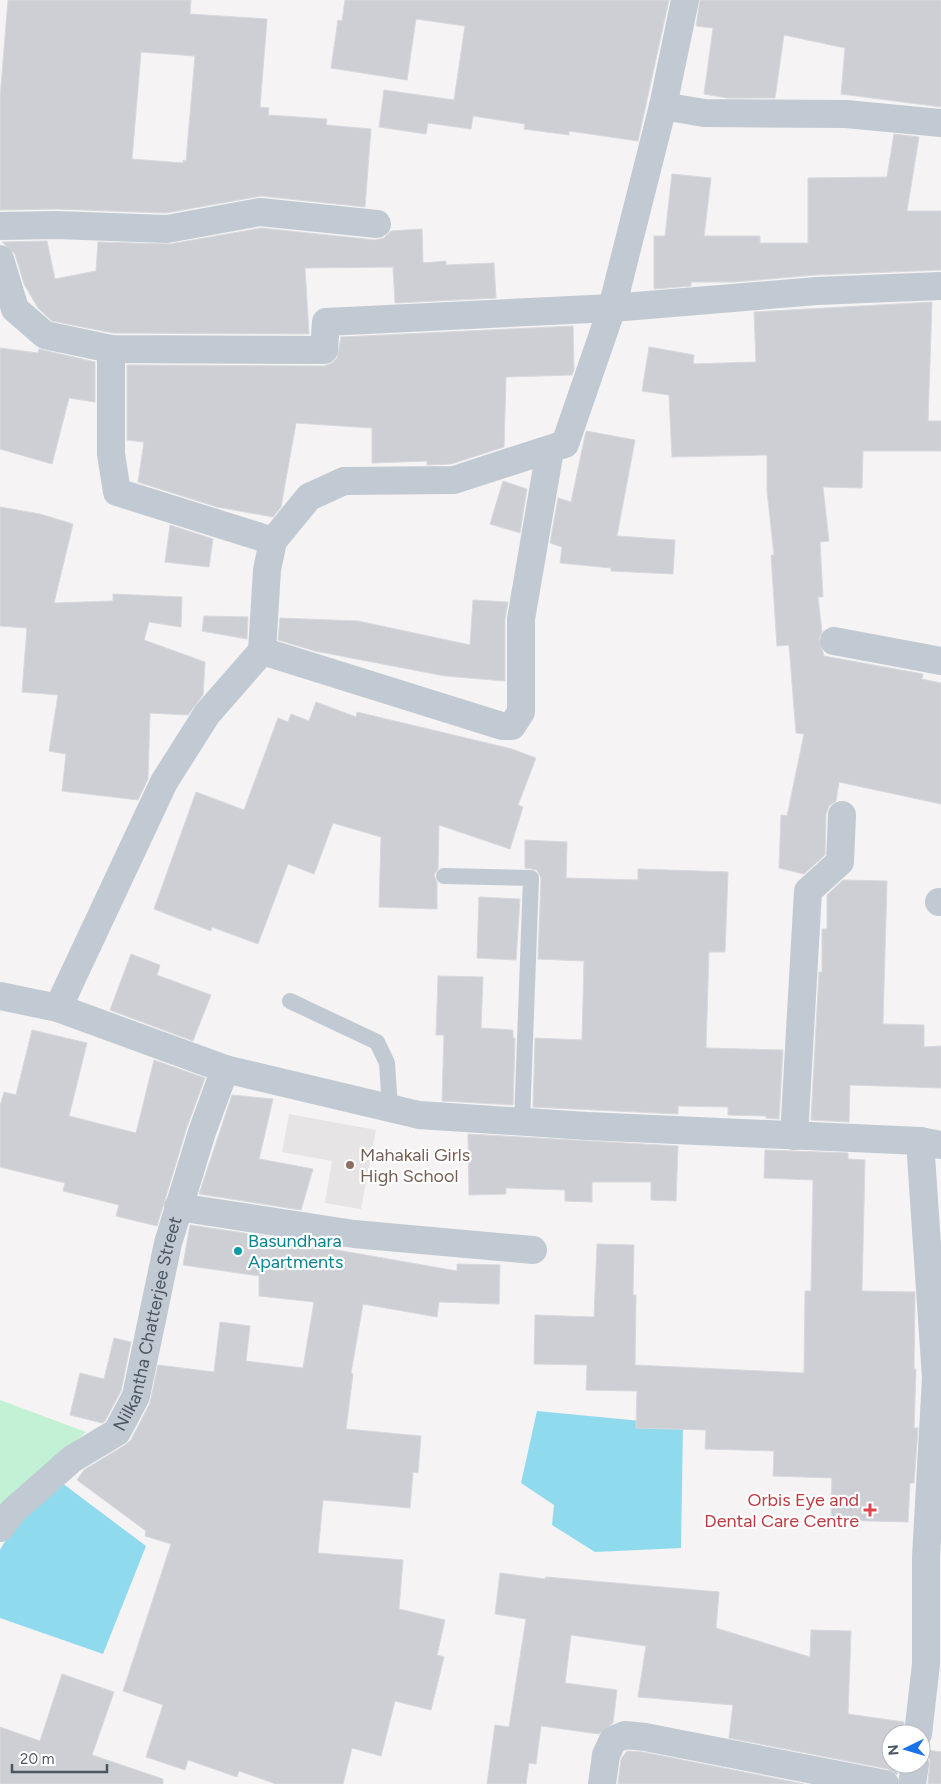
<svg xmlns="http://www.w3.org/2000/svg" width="941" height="1784" font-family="Figtree,sans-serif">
  <rect width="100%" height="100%" fill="#f5f3f3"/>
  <polygon fill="#e6e4e5" points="289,1114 376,1130 361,1209 325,1203 332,1161 282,1152"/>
  <polygon fill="#c3f1d5" points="0,1400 86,1432 7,1499 0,1510"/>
  <g fill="#90daee">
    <polygon points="537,1411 683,1425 681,1548 595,1552 552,1525 554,1505 521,1483"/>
    <polygon points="46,1471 146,1546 103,1654 0,1618 0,1550"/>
  </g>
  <g fill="#cdcfd5" stroke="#d7d9de" fill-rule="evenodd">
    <path d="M8,0H191L190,14L267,19L260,107L269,108L268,115L327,119L326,125L371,129L365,207L261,196L166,213L57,209L0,210V98ZM141,52L195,56L186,161L183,160V163L132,159Z"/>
    <polygon points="345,0 669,0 638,141 569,131 569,135 524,129 525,124 473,116 471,129 428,123 426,134 379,127 384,90 454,100 465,26 416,19 407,80 331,68 338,20 342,21"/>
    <polygon points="700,0 941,0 941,107 841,94 845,48 784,35 775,98 727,98 704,94 713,28 696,26"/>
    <polygon points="894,134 919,137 907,211 941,211 941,270 816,275 734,282 691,282 691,286 654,289 654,236 665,236 672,174 711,178 704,236 760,236 760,243 808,243 808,178 887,177"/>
    <polygon points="261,228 375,240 384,238 391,231 422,229 423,263 446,261 446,265 494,263 496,298 395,303 393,267 305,268 309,334 113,333 52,321 38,308 24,284 15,254 2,242 47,241 55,279 96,271 98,242 170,244"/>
    <polygon points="932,302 928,421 941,421 941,451 863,451 862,488 823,487 829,541 820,542 823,597 818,597 822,632 819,639 824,656 923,674 922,679 941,683 941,804 839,782 836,801 829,806 826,814 825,855 804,874 779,868 781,815 787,816 804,734 796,733 789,645 777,646 771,555 774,555 767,491 767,455 672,457 669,395 642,391 649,347 694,355 693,364 756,362 754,312"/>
    <polygon points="573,326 574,370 572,375 506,377 504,447 451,464 427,465 427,461 372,463 372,428 296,423 281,507 273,517 217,507 138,482 144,442 127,440 127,365 324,366 332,363 337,358 341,337"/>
    <polygon points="0,348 38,353 39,349 95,362 95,402 69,398 52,464 0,449"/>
    <polygon points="586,431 635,440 617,536 675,540 673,574 611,571 611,568 560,563 562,547 550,543 558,498 571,502"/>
    <polygon points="503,481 527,489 520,533 490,524"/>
    <polygon points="0,507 40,514 73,524 54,603 113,601 113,594 182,597 181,627 149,622 144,640 205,662 203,695 188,715 150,713 148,779 138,800 62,791 66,754 49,751 58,695 22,692 27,628 0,626"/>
    <polygon points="170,525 213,539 209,567 165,562"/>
    <polygon points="473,600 508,602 505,619 505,681 445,676 315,651 278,640 280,618 358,621 470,645"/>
    <polygon points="204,616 248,617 247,639 202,631"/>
    <polygon points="316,702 356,717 357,712 512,749 536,758 518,805 523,807 510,849 439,825 438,869 434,875 437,883 437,909 379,907 381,837 333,823 314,874 288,864 258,944 212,927 211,931 154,909 196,792 244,810 278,718 288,722 291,714 309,721"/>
    <polygon points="525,840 567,842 566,878 638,880 638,869 728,872 725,952 709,952 706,1048 783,1050 779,1119 766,1118 766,1116 728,1115 728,1107 678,1106 678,1114 533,1107 535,1038 582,1040 584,961 538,959 541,878 537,870 525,868"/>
    <polygon points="843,880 887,881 883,1024 924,1025 924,1047 941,1046 941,1088 850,1085 849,1122 811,1120 819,972 822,972 822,929 827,929 827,895"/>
    <polygon points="479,897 520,899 516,960 477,958"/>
    <polygon points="131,954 160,965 157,975 211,995 193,1041 110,1010"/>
    <polygon points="438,976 483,977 481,1028 513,1030 513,1038 515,1038 513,1105 442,1101 444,1035 436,1035"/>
    <polygon points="32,1030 87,1043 69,1116 136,1133 154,1060 205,1078 187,1127 157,1226 116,1216 119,1205 63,1191 65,1183 0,1167 0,1106 4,1092 16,1095"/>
    <polygon points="232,1095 273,1099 259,1159 313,1169 301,1210 199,1194"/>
    <polygon points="468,1134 678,1146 676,1201 651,1200 651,1182 592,1182 592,1202 565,1201 565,1190 506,1188 506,1194 469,1195"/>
    <polygon points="765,1150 848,1153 848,1159 865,1160 862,1291 915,1292 914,1369 916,1369 914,1428 918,1428 914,1483 910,1483 908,1522 831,1520 832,1478 773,1476 774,1451 705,1449 706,1430 636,1428 637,1391 586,1390 587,1365 534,1364 535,1315 594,1317 597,1244 634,1245 633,1295 636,1295 635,1365 804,1373 805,1291 811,1291 813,1180 764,1178"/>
    <polygon points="190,1225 291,1240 291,1242 457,1271 457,1264 500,1265 499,1304 439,1302 437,1317 363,1304 351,1373 353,1374 346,1429 421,1436 418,1473 413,1472 410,1508 323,1500 318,1553 403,1560 399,1609 445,1620 437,1655 444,1657 431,1710 395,1701 381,1756 352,1748 343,1784 276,1784 239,1771 237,1777 188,1760 185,1770 146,1757 163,1705 123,1691 171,1544 145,1536 146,1531 77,1480 84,1470 125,1445 131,1440 150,1403 158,1365 214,1372 220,1322 250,1326 246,1361 303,1368 314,1302 259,1296 259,1276 183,1265"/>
    <polygon points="114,1338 131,1342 121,1391 105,1421 102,1423 70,1415 80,1373 104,1379"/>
    <polygon points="500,1573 545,1579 546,1577 719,1592 716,1628 810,1657 811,1630 851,1631 848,1714 904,1722 903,1734 891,1734 891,1764 899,1764 897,1775 888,1769 729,1738 733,1705 638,1697 646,1646 571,1635 565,1683 617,1690 613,1723 599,1734 541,1726 536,1764 529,1763 526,1784 487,1784 495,1725 509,1727 526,1619 495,1614"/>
    <polygon points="62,1674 114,1692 92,1755 163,1779 163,1784 0,1784 0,1727 40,1741"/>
    <polygon points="921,1749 941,1752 941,1784 928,1784 930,1759"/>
    <polygon points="627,1751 643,1752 804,1784 618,1784 621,1759"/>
  </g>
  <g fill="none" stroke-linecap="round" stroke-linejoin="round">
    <g stroke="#c1cad2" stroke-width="16">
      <polyline points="444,876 531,878 522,1122"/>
      <polyline points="290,1001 377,1042 387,1063 390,1108"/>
    </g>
    <g stroke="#c1cad2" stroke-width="28">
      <polyline points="663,106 704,113 846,114 941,123"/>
      <polyline points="0,226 56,225 167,229 260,212 377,224"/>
      <polyline points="0,259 15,309 45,335 111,349 324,350 326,322 612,308 817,291 941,286"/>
      <polyline points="111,349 111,454 117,492 273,541"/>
      <polyline points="834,641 941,661"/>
      <polyline points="262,651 502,726 512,726 521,712 521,619 550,450"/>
      <polyline points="939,902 941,902"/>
      <polyline points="58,1008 164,782 207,714 262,651 267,570 273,541 309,497 344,481 454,480 565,444 612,308 663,106 685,0"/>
      <polyline points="794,1136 808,891 840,862 842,815"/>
      <polyline points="178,1207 354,1234 533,1250"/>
      <path id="s1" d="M0,1528L13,1511L72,1459L117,1432L136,1396L168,1243L202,1132L225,1069"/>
      <polyline points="918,1734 926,1664 926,1557 936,1378 920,1141"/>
      <polyline points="602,1784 606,1755 613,1740 625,1735 645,1737 885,1784"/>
      <polyline points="912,1784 915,1764"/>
    </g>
    <polyline stroke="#c1cad2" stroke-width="28" points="0,996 58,1008 225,1069 419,1115 587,1126 920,1141 941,1145"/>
  </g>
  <circle fill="#8d6e63" stroke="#fff" stroke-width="2" cx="350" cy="1165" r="5"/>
  <circle fill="#0f9aa8" stroke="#fff" stroke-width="2" cx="238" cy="1251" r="5"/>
  <path fill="#e0444e" stroke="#fff" stroke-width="2" d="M867.5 1502.5h5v5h5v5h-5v5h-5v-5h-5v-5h5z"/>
  <g text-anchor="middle" stroke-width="4.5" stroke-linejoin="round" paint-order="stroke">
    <g font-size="18" fill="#785e54" stroke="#fff" text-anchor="start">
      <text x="360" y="1161">Mahakali Girls<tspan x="360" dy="21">High School</tspan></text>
    </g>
    <g font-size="18" fill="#0d838f" stroke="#fff" text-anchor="start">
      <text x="248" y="1247">Basundhara<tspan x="248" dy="21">Apartments</tspan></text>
    </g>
    <g font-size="18" fill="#4a5661" stroke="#fff">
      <text dy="6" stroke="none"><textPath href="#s1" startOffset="266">Nilkantha Chatterjee Street</textPath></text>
    </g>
    <g font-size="18" fill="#be3a42" stroke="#fff" text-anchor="end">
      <text x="859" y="1506">Orbis Eye and<tspan x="859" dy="21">Dental Care Centre</tspan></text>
    </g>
  </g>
  <g transform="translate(906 1749) rotate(265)"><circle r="24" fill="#ffffff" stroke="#b7bbc0"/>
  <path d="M0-4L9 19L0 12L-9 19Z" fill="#1a73e8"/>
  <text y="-8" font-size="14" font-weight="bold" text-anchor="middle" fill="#4a5661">N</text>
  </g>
  <path d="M12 1764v8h95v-8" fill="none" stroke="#4a5661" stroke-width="2.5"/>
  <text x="20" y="1764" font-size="15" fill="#4a5661" stroke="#ffffff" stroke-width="4" paint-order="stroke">20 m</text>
</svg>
